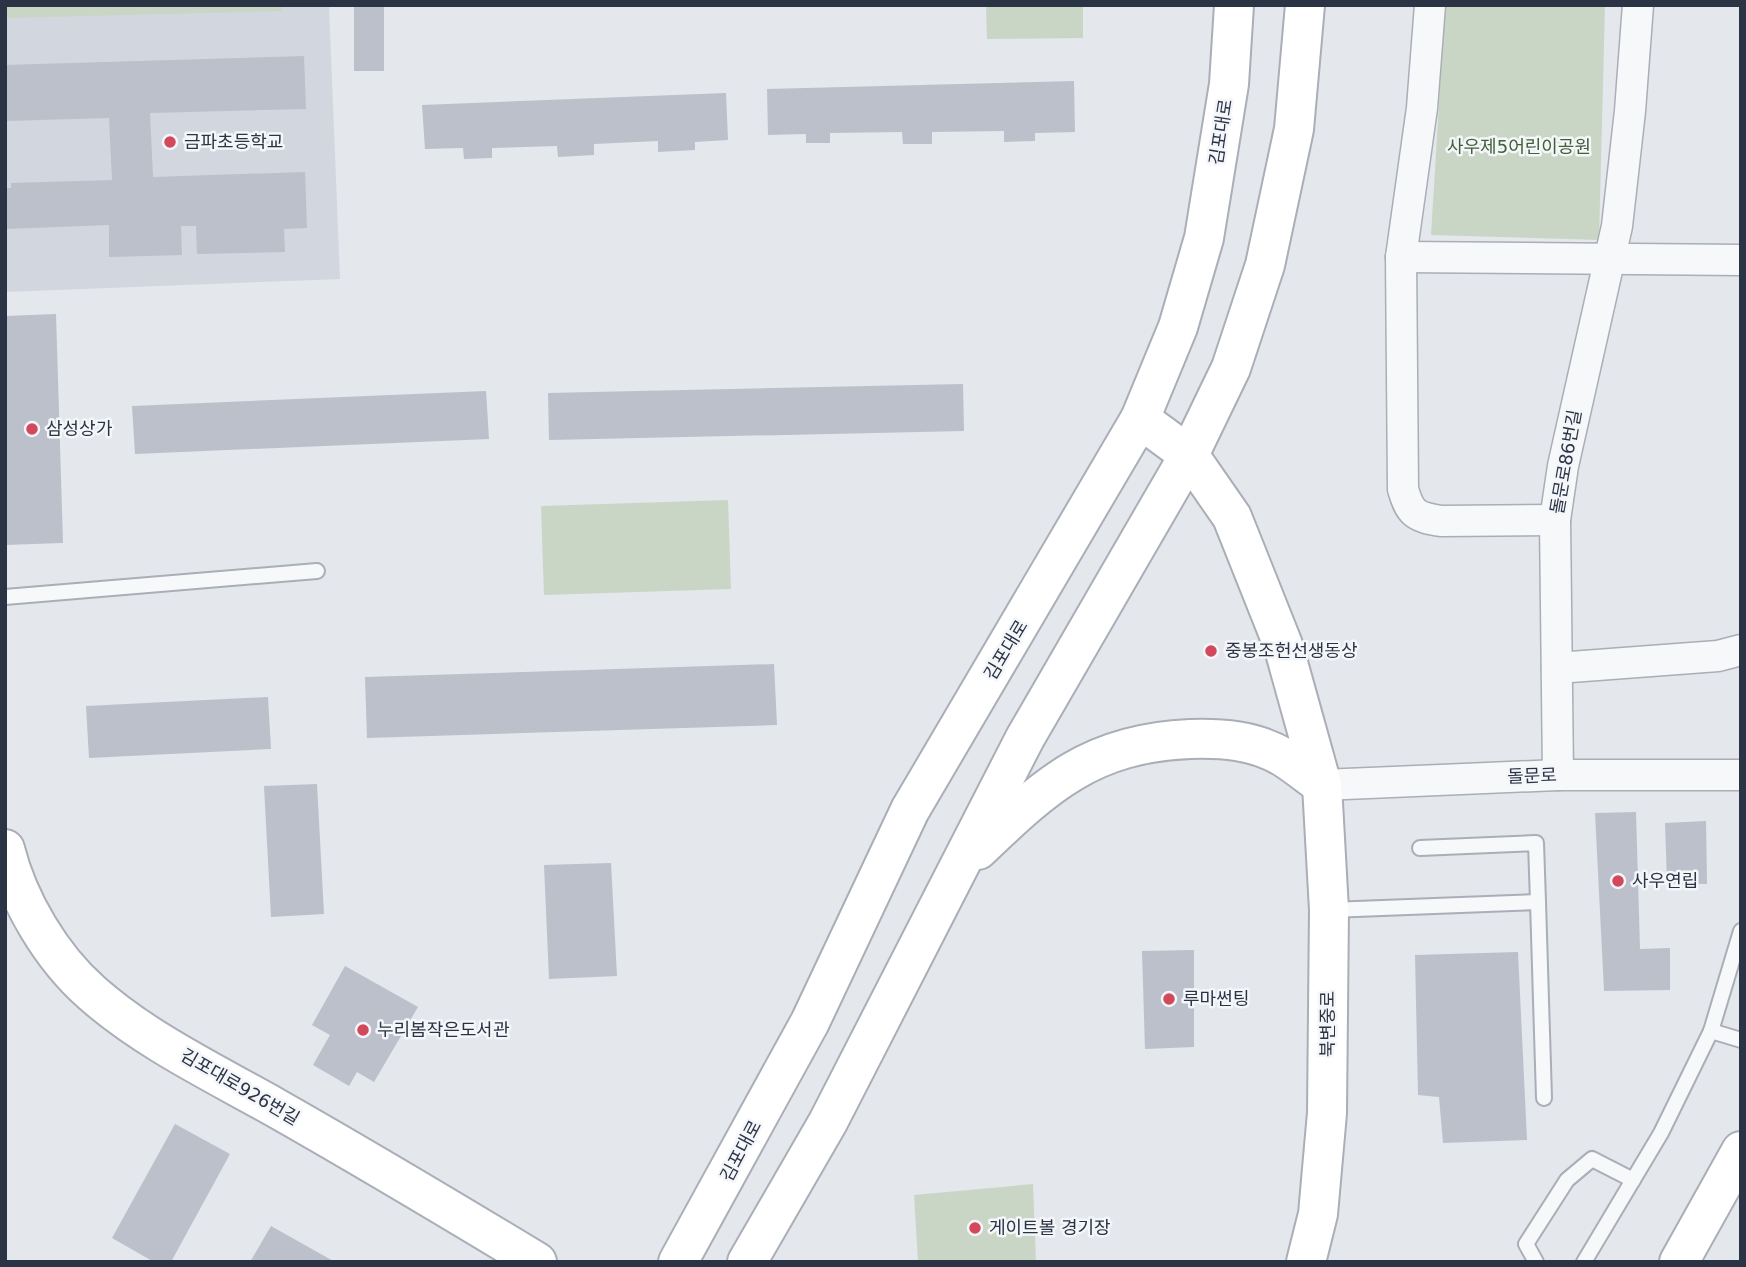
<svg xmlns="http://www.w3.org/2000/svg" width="1746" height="1267" font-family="'DejaVu Sans','Noto Sans KR',sans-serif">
  <rect width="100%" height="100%" fill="#e4e7ec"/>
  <polygon fill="#d2d6de" points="5,5 329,5 340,279 5,292"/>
  <g fill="#c9d6c5">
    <polygon points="5,5 282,5 282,11 5,18"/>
    <polygon points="986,5 1083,5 1083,38 987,39"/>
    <polygon points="1445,5 1605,5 1599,240 1431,235"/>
    <polygon points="728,500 731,589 544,595 541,506"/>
    <polygon points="1033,1184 1036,1262 918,1262 914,1195"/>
  </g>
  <g fill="#bbc0ca">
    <rect x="354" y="5" width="30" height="66"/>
    <polygon points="304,56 306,109 150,113 153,177 305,172 307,228 284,229 285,252 197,254 196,226 181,226 182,255 109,257 109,225 5,229 5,188 11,188 11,183 112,180 109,118 5,121 5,65"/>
    <polygon points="1074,81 1075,132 1035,133 1035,141 1004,142 1004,131 932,132 932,144 903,144 902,132 830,133 830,143 806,143 806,134 768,135 767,89"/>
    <polygon points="726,93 728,140 695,142 695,150 658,152 658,141 594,144 594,155 558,157 557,146 492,148 492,158 464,159 463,148 425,149 422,105"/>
    <polygon points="56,314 63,543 5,545 5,316"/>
    <polygon points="963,384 964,431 549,440 548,393"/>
    <polygon points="486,391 489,439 135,454 132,406"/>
    <polygon points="774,664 777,725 367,738 365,677"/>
    <polygon points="268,697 271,749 89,758 86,706"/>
    <polygon points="317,784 324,914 271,917 264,786"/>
    <polygon points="1636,812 1640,949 1670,948 1670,990 1604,991 1595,813"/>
    <polygon points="1706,821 1707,884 1667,883 1665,823"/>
    <polygon points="611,863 617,976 549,979 544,865"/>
    <polygon points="1194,950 1194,1047 1145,1049 1142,951"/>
    <polygon points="1518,952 1527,1140 1443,1143 1439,1097 1418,1095 1415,955"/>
    <polygon points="345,966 418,1007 374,1082 357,1072 349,1086 313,1065 330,1035 312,1025"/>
    <polygon points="175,1124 230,1154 171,1262 154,1262 112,1238"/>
    <polygon points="271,1226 335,1262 250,1262"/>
  </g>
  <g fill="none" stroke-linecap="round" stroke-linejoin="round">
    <g stroke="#a9aeb7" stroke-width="18">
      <g id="lane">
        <polyline points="5,597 317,571"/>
        <polyline points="1420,848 1536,843 1538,902"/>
        <polyline points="1330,910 1538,902 1544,1098"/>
        <polyline points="1711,1031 1741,931"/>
        <polyline points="1536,1262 1526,1244 1567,1180 1592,1159 1633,1180"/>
        <polyline points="1584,1262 1661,1133 1711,1031 1741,1040"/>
      </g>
    </g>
    <g stroke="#a9aeb7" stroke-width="33">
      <g id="street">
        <path d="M1430,5L1422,108L1401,257L1403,489C1410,514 1416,517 1441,521L1555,520"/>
        <polyline points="1401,257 1741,260"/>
        <polyline points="1557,668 1718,656 1741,650"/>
        <polyline points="1558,775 1555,520 1563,466 1617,226 1630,111 1638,5"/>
        <polyline points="1322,785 1558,775 1741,775"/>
      </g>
    </g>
    <g stroke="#a9aeb7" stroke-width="42">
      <g id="secondary">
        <polyline points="1140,419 1189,455 1232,517 1283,645 1322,785 1329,910 1327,1113 1318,1214 1306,1262"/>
        <path d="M5,849C18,901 51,957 92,993C145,1040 214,1073 276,1108C364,1158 451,1210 537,1262"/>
        <path d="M978,850C1046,785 1091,743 1190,739C1222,738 1254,740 1283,757C1296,765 1309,776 1322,785"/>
        <polyline points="678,1262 810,1022 910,810 1140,419 1178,327 1204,238 1229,84 1234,5"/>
        <polyline points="747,1262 828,1122 1025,738 1189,455 1231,368 1265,265 1294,129 1305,5"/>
        <polyline points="1679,1262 1741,1151"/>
      </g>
    </g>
    <use href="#lane" stroke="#f7f8fa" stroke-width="14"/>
    <use href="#street" stroke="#f7f8fa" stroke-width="30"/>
    <use href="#secondary" stroke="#fff" stroke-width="38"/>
  </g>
  <g fill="#d1495b" stroke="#f4f6f9" stroke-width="2.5">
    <circle cx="170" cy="142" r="7"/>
    <circle cx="32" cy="429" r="7"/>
    <circle cx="1211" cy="651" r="7"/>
    <circle cx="1618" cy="881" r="7"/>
    <circle cx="1169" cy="999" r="7"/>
    <circle cx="363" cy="1030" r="7"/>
    <circle cx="975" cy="1228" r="7"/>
  </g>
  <g text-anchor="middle" stroke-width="5" stroke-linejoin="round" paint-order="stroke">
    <g font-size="18" fill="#2b3445" stroke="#f4f6f9">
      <text transform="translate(1221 132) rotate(-81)" y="6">김포대로</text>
      <text transform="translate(1566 462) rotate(-80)" y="6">돌문로86번길</text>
      <text transform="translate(1006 650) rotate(-59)" y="6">김포대로</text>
      <text transform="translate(1532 776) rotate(-2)" y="6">돌문로</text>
      <text transform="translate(1328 1024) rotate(-90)" y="6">북변중로</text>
      <text transform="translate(240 1087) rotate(30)" y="6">김포대로926번길</text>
      <text transform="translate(741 1151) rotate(-62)" y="6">김포대로</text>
    </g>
    <g font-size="18" fill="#2b3445" stroke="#f4f6f9" text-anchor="start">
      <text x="184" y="148">금파초등학교</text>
      <text x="46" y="435">삼성상가</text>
      <text x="1225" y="657">중봉조헌선생동상</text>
      <text x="1632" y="887">사우연립</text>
      <text x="1183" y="1005">루마썬팅</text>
      <text x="377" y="1036">누리봄작은도서관</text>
      <text x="989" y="1234">게이트볼 경기장</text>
    </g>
    <g font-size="18" fill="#3f6138" stroke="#f4f6f9">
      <text x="1519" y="153">사우제5어린이공원</text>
    </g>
  </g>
  <rect width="1746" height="1267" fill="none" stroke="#2b3445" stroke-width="14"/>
</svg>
